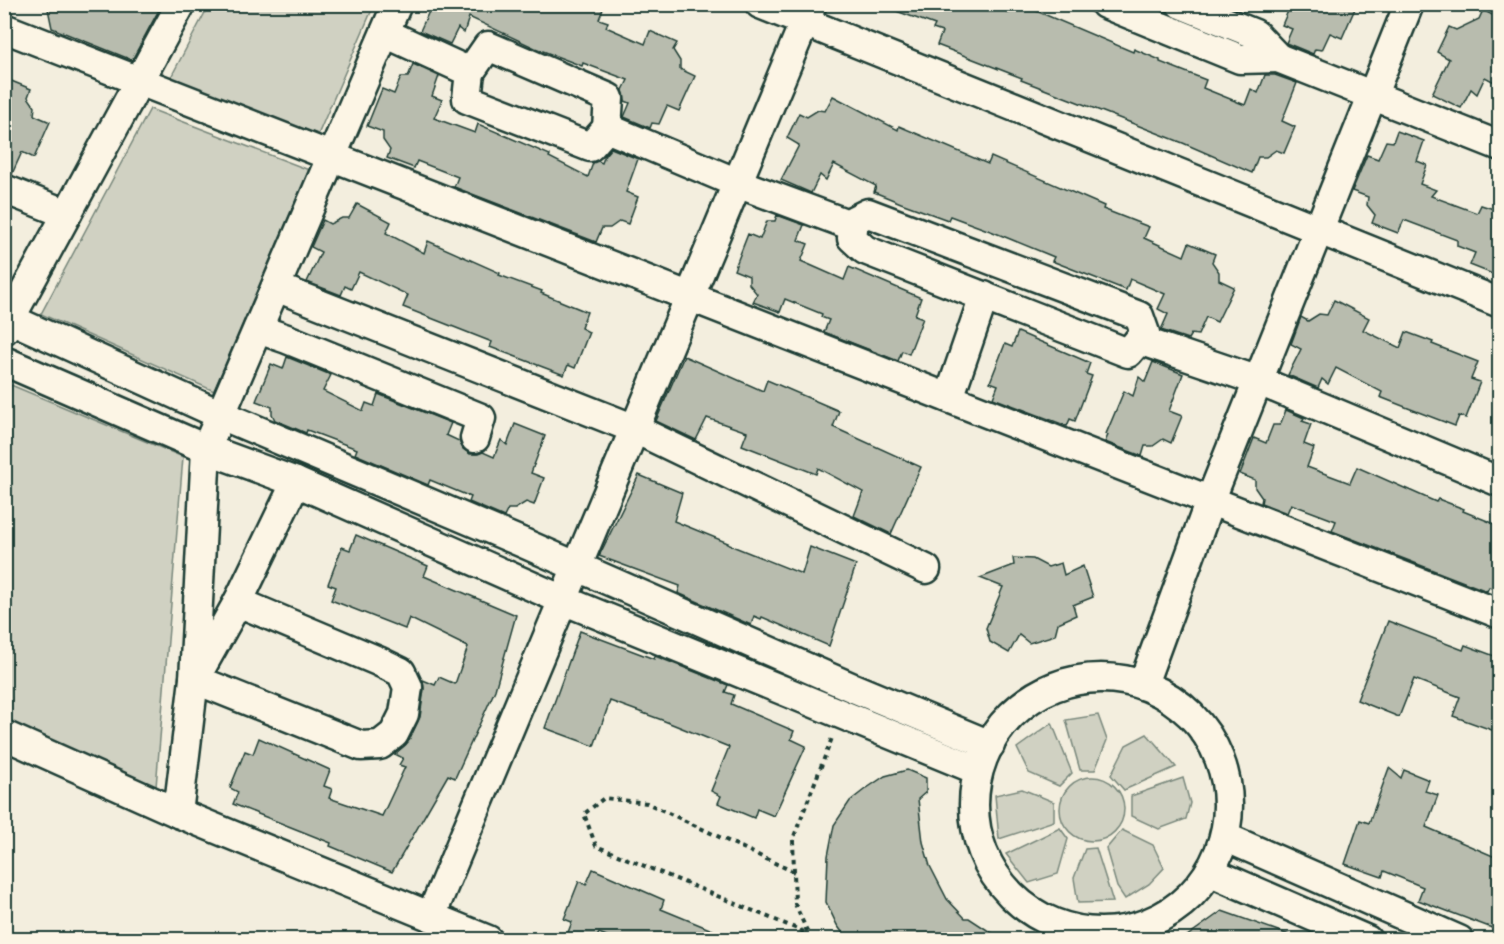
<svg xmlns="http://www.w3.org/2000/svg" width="1504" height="944" font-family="Caveat,sans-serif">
  <rect width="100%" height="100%" fill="#f3eede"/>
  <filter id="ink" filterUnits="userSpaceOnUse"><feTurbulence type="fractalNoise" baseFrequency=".0167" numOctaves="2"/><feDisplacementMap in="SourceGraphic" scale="12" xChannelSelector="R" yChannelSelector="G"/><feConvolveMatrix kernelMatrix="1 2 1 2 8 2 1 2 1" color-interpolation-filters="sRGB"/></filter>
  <g filter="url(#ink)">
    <g fill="#d0d1c2" stroke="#78877b" stroke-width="1.5">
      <polygon points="209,5 374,5 317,137 170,79"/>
      <polygon points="150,109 309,170 214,391 41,314"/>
      <polygon points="11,385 183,457 156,787 5,725 4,453"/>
      <polygon points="1098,715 1107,740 1095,770 1080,770 1066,720"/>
      <polygon points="1052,723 1072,773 1059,786 1029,773 1017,748"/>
      <polygon points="1147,734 1176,767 1124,790 1111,775 1126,745"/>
      <circle cx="1092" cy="809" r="32"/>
      <polygon points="1183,778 1190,803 1186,819 1159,829 1131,816 1131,796"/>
      <polygon points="1022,789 1054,802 1054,821 999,839 995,795"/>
      <polygon points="1060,828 1068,839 1058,874 1029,883 1006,854"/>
      <polygon points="1122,830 1153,845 1164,868 1149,884 1125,899 1117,887 1106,849"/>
      <polygon points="1096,848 1113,902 1078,903 1074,878 1085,849"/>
    </g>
    <g fill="#b8bcae" stroke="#1f3d34" stroke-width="1.5">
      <polygon points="47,4 162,4 132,60 52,28"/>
      <polygon points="428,4 605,4 599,19 608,22 606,27 645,44 650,31 677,43 673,50 680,61 680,69 695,76 679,111 667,106 659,124 652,123 650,128 624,117 630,103 625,101 623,90 628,80 583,63 582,66 535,48 469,17 464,33 458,28 450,44 420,31 431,7"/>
      <polygon points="885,4 990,4 1009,13 1012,4 1020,4 1133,52 1134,49 1160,60 1160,62 1206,80 1203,88 1245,105 1251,89 1258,93 1265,75 1275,75 1297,83 1282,121 1295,127 1284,153 1276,150 1266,157 1258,157 1252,173 1183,143 1021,80 1022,78 937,45 942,32 933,29 935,25 885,7"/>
      <polygon points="1291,4 1357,4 1342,38 1330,33 1322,50 1315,49 1313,54 1286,43 1292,29 1282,25"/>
      <polygon points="1483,10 1500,19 1500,85 1485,77 1477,94 1471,89 1461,108 1432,94 1449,59 1437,52 1449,27 1456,30 1479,19"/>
      <polygon points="413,64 439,76 432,96 442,100 434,118 475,133 478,124 550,155 549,157 588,177 593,163 598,161 602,163 605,155 611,148 638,159 626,192 638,197 628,224 620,221 610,228 602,228 596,242 454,187 458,177 417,161 414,168 387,158 390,150 383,140 383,132 367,126 382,89 394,94 401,77 408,77"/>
      <polygon points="4,78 31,89 28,97 35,107 34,115 50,122 34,158 22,152 12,174 4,173"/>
      <polygon points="833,96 898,130 899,126 988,164 991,157 1104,206 1103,209 1149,227 1144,238 1184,256 1189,243 1215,254 1212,262 1219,272 1219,280 1234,287 1217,322 1206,317 1198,335 1191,334 1188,339 1161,330 1168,314 1158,309 1165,294 1130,279 1126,290 1052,261 1054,257 993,232 950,216 948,220 901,203 874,192 876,186 834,164 826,180 820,175 811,193 781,180 799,145 787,138 799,113 807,117 818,110 825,111"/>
      <polygon points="1397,131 1424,141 1417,161 1427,165 1420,184 1436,190 1431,196 1477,213 1481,205 1500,211 1500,277 1470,265 1475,253 1457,246 1457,240 1404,220 1398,233 1372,223 1375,215 1367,205 1368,197 1352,191 1367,155 1378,159 1386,141 1393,142"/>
      <polygon points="357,204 391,222 386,233 424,253 428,241 500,273 499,275 542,291 541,293 587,312 581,328 589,332 575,368 568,365 564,375 490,347 492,342 403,307 408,295 359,272 351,289 345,286 341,295 307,282 321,252 311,247 323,220 330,224 342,218 349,218"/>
      <polygon points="777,215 804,225 798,240 808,244 801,261 844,280 849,267 921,298 915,315 923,318 909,354 902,351 898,361 824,332 829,320 821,317 822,314 785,299 780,312 753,302 757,294 749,284 749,276 734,270 748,234 760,239 767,221 775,221"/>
      <polygon points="1334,300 1369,318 1363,330 1400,348 1406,332 1433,342 1432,344 1478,362 1471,379 1480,382 1466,418 1459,416 1455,426 1408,408 1380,397 1382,392 1336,368 1328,384 1322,379 1318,388 1288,375 1301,349 1291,344 1301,317 1308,321 1319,314 1327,315"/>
      <polygon points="1018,332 1090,363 1086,374 1092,376 1075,421 1070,419 1067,426 993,398 998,385 990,382 1005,344 1012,347"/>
      <polygon points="684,356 763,391 767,380 839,411 833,427 921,467 891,534 854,516 863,492 818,468 816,474 742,445 747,432 707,418 696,440 656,421"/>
      <polygon points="287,357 331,375 323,391 363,411 366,403 374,406 378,394 451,423 446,435 459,441 463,449 470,454 478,454 483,452 494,457 501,440 507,445 515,424 545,436 531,473 544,478 534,505 526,502 515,509 508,509 504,517 469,502 471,497 430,480 428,485 355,454 357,449 307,430 306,433 275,420 272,414 272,407 256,401 271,364 283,369"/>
      <polygon points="1153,362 1183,374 1169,411 1182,416 1171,443 1163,439 1153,446 1145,446 1142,456 1105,442 1108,435 1106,434 1124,391 1133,396 1139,377 1145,382"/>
      <polygon points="1286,410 1304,418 1302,421 1311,424 1304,444 1314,448 1307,467 1350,483 1357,467 1436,502 1438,499 1464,509 1463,511 1500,526 1500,591 1489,587 1487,591 1332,531 1336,521 1291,504 1287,513 1261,503 1262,498 1255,488 1255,480 1240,474 1254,438 1266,443 1273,425 1280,425"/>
      <polygon points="639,475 682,493 674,521 728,543 727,544 802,574 810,547 856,565 829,646 762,617 761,619 754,616 751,625 678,593 680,586 599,556"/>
      <polygon points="356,535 428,566 424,576 516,615 495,690 455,778 448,775 392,872 330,846 331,843 233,804 238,792 230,788 245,751 253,754 259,738 330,770 324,786 332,789 329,798 382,816 405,767 399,765 403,758 395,754 408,742 420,717 424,689 423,680 435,685 439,677 455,684 468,647 409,618 405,629 331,600 336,587 328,584 342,547 350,550"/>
      <polygon points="1013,558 1033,559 1048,567 1061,563 1064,575 1083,566 1093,597 1073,605 1076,615 1058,623 1055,635 1029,643 1019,635 1009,653 990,642 986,628 1003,587 980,578 1014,565"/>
      <polygon points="1388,621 1463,650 1465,645 1500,658 1500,733 1453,716 1460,697 1414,679 1399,717 1357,700"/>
      <polygon points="580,631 654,659 655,656 728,685 725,692 734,695 731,704 794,731 791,739 806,746 774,816 757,809 754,818 718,803 721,796 711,791 729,747 662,720 610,701 594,746 545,728"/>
      <polygon points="1389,768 1401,778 1404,770 1429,780 1425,791 1438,795 1426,827 1500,859 1500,909 1492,928 1418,900 1423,887 1384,871 1382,877 1345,864 1360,820 1369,823"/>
      <polygon points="907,770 926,778 926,792 918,799 923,842 930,866 947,899 965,918 969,918 1001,939 847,939 837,925 826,902 828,856 834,825 850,801 864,790 885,776"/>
      <polygon points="593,869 664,900 661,909 734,939 614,939 599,933 596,939 578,939 567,935 572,922 564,919 579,881 586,885"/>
      <polygon points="1222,911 1295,937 1294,939 1183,939"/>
    </g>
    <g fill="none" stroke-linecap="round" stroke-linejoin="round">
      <g stroke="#1f3d34" stroke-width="33">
        <g id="minor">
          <polyline points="760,4 1500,303"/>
          <polyline points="1105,4 1240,59 1278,58 1255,34 1181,4"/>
          <polyline points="4,28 1500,614"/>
          <polyline points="385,33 470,72 467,99 590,147 607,128 737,183 853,226"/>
          <polyline points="1278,58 1500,146"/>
          <polyline points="470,72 488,46 609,98 607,128"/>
          <polyline points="4,189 67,214"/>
          <polygon points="868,213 1139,316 1145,333 1128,353 865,250 852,238 854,220"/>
          <polyline points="276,287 635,429 926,569"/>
          <polyline points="4,316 221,415 521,542 851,687 990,745"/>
          <polyline points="258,329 287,339 481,418 475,438"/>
          <polyline points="4,330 181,4"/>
          <polyline points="1139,340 1259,381 1500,482"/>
          <polyline points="4,361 206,449 296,482 563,600 975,769"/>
          <polyline points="949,398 984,296"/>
          <polyline points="197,675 238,602 296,482"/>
          <circle cx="1101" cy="805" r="127"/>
          <polyline points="194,679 361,746 380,745 394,734 404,714 408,687 401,672 378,661 238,602"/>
          <polyline points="1143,684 1210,501 1409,4"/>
          <polyline points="4,735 178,813 488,940"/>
          <polyline points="178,813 194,679 206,449 397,4"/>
          <polyline points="1225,837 1459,940"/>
          <polyline points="1211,872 1367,940"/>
          <polyline points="431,916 812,4"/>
        </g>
      </g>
      <g stroke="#1f3d34" stroke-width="4" stroke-dasharray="4.5 4.5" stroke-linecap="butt">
        <polyline points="794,872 647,803 604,798 584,814 596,846 807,933"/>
        <polyline points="811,940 795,904 793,839 832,738"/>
      </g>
      <use href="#minor" stroke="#fcf5e5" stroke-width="28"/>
    </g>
  </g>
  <rect width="1504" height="944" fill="none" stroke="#fcf5e5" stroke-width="24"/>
  <rect x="12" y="12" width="1480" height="920" fill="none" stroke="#1f3d34" stroke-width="2" filter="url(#ink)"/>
</svg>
